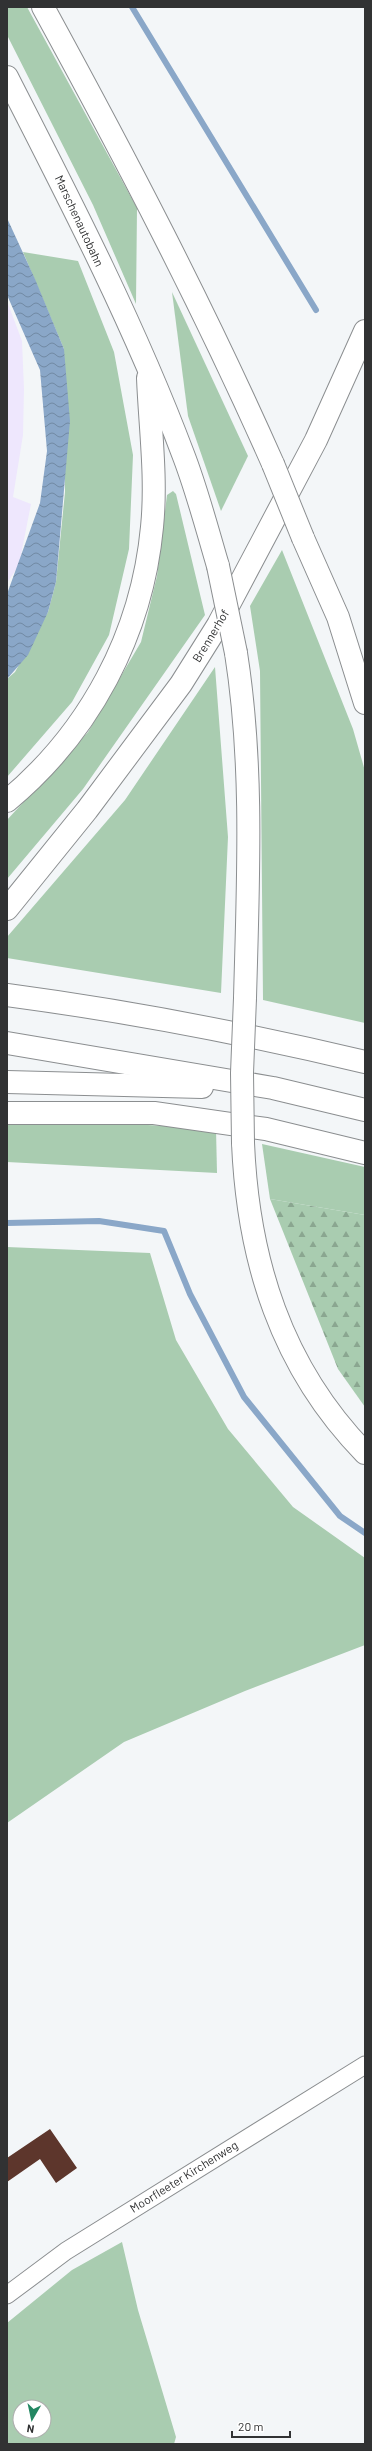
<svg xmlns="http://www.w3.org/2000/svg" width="372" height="2451" font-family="Barlow,sans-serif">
  <defs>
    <pattern id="forest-firs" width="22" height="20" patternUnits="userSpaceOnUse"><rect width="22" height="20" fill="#a9ccb0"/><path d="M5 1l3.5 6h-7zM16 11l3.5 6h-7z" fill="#8aa690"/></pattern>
    <pattern id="water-waves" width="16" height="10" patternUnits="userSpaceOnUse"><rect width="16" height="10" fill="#8aa7c8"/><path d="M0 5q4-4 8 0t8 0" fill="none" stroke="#7189a3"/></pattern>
  </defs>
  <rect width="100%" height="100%" fill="#f3f6f8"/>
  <polygon fill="#eee7fd" points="7,301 22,341 24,389 23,435 13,497 31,504 19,565 7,583"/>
  <g fill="#a9ccb0" fill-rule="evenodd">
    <polygon points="7,7 27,7 137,208 136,304 93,205 7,35"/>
    <polygon points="23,252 78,261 114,352 133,455 129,549 109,635 72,702 7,777 7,679 15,672 48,612 56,582 65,492 64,349"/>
    <polygon points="172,292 248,456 221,511 188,416"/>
    <polygon points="173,491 176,494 205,615 83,789 7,879 7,820 88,732 141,642 157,576 167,495"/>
    <polygon points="282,550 353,729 365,771 365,1023 263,1000 260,671 250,606"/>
    <polygon points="215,667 228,837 221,993 7,958 7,937 125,800"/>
    <polygon points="7,1122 131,1124 216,1129 217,1173 7,1162"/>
    <polygon points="262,1144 365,1167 365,1215 270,1199"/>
    <polygon points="7,1247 150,1253 176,1340 228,1429 293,1507 365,1558 365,1645 245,1691 124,1742 7,1823"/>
    <path d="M122,2242L138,2310L176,2437L174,2444H7V2323L72,2270ZM20,2407H44V2431H20Z"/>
  </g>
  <polygon fill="url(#forest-firs)" points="270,1199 365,1215 365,1407 338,1369"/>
  <polygon fill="url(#water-waves)" points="7,218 35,279 64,349 70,421 56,582 48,612 28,655 7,679 7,594 40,503 47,451 40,370 7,295"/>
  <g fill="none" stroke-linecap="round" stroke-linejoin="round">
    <g stroke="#8aa7c8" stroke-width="6">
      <polyline points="132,7 316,310"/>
      <polyline points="7,1223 99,1221 164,1231 190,1294 244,1397 340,1516 365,1533"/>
    </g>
  </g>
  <polygon fill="#5d362c" points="50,2129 77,2168 56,2183 40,2159 7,2182 7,2158"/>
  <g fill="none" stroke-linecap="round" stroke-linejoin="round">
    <g stroke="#8b8e90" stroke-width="19">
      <polyline id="street" points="7,2295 66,2251 365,2065"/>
    </g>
    <g stroke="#8b8e90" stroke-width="24">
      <polyline id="secondary" points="7,909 87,810 181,684 218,625 316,440 365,331"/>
    </g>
    <g stroke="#8b8e90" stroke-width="24">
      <g id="highway">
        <path d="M43,7C125,157 204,308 273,464"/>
        <path d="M7,77C70,200 134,324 183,454C197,490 207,529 218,566"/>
        <polyline points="303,538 338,617 365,703"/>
        <path d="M236,653C254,767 248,883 245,998"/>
        <path d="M7,801C90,732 142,634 152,527C157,478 150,427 148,378"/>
        <path d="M7,995C127,1011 247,1034 365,1062"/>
        <polyline points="7,1043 273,1088 365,1110"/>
        <polyline points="7,1082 202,1087"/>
        <polyline points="7,1113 154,1113 266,1129 365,1153"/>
        <path d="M243,1143C248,1260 281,1367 365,1453"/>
      </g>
    </g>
    <use href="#street" stroke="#fff" stroke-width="17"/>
    <use href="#secondary" stroke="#fff" stroke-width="22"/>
    <use href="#highway" stroke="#fff" stroke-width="22"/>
    <g stroke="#8b8e90" stroke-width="24" stroke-linecap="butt">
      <g id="highway-bridge">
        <polyline points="273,464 303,538"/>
        <polyline points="218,566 236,653"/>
        <polyline points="243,1143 242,1073 245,998"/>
      </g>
    </g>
    <use href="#highway-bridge" stroke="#fff" stroke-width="22"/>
  </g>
  <g text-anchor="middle" stroke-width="4" stroke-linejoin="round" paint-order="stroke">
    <g font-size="12" fill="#313233" stroke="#fff">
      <text transform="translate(79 221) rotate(65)" y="4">Marschenautobahn</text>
      <text transform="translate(211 636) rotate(-59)" y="4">Brennerhof</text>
      <text transform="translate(184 2177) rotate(-32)" y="4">Moorfleeter Kirchenweg</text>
    </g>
  </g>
  <rect width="372" height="2451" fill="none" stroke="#313233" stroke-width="16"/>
  <g transform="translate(32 2419) rotate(189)"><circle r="19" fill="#ffffff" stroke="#adadad"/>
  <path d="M0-3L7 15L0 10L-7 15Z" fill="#238762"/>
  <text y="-6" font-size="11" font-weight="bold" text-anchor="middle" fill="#313233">N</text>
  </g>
  <path d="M232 2431v6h58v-6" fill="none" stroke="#313233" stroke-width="2"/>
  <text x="238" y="2431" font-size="12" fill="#313233" stroke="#ffffff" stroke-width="3" paint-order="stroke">20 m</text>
</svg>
